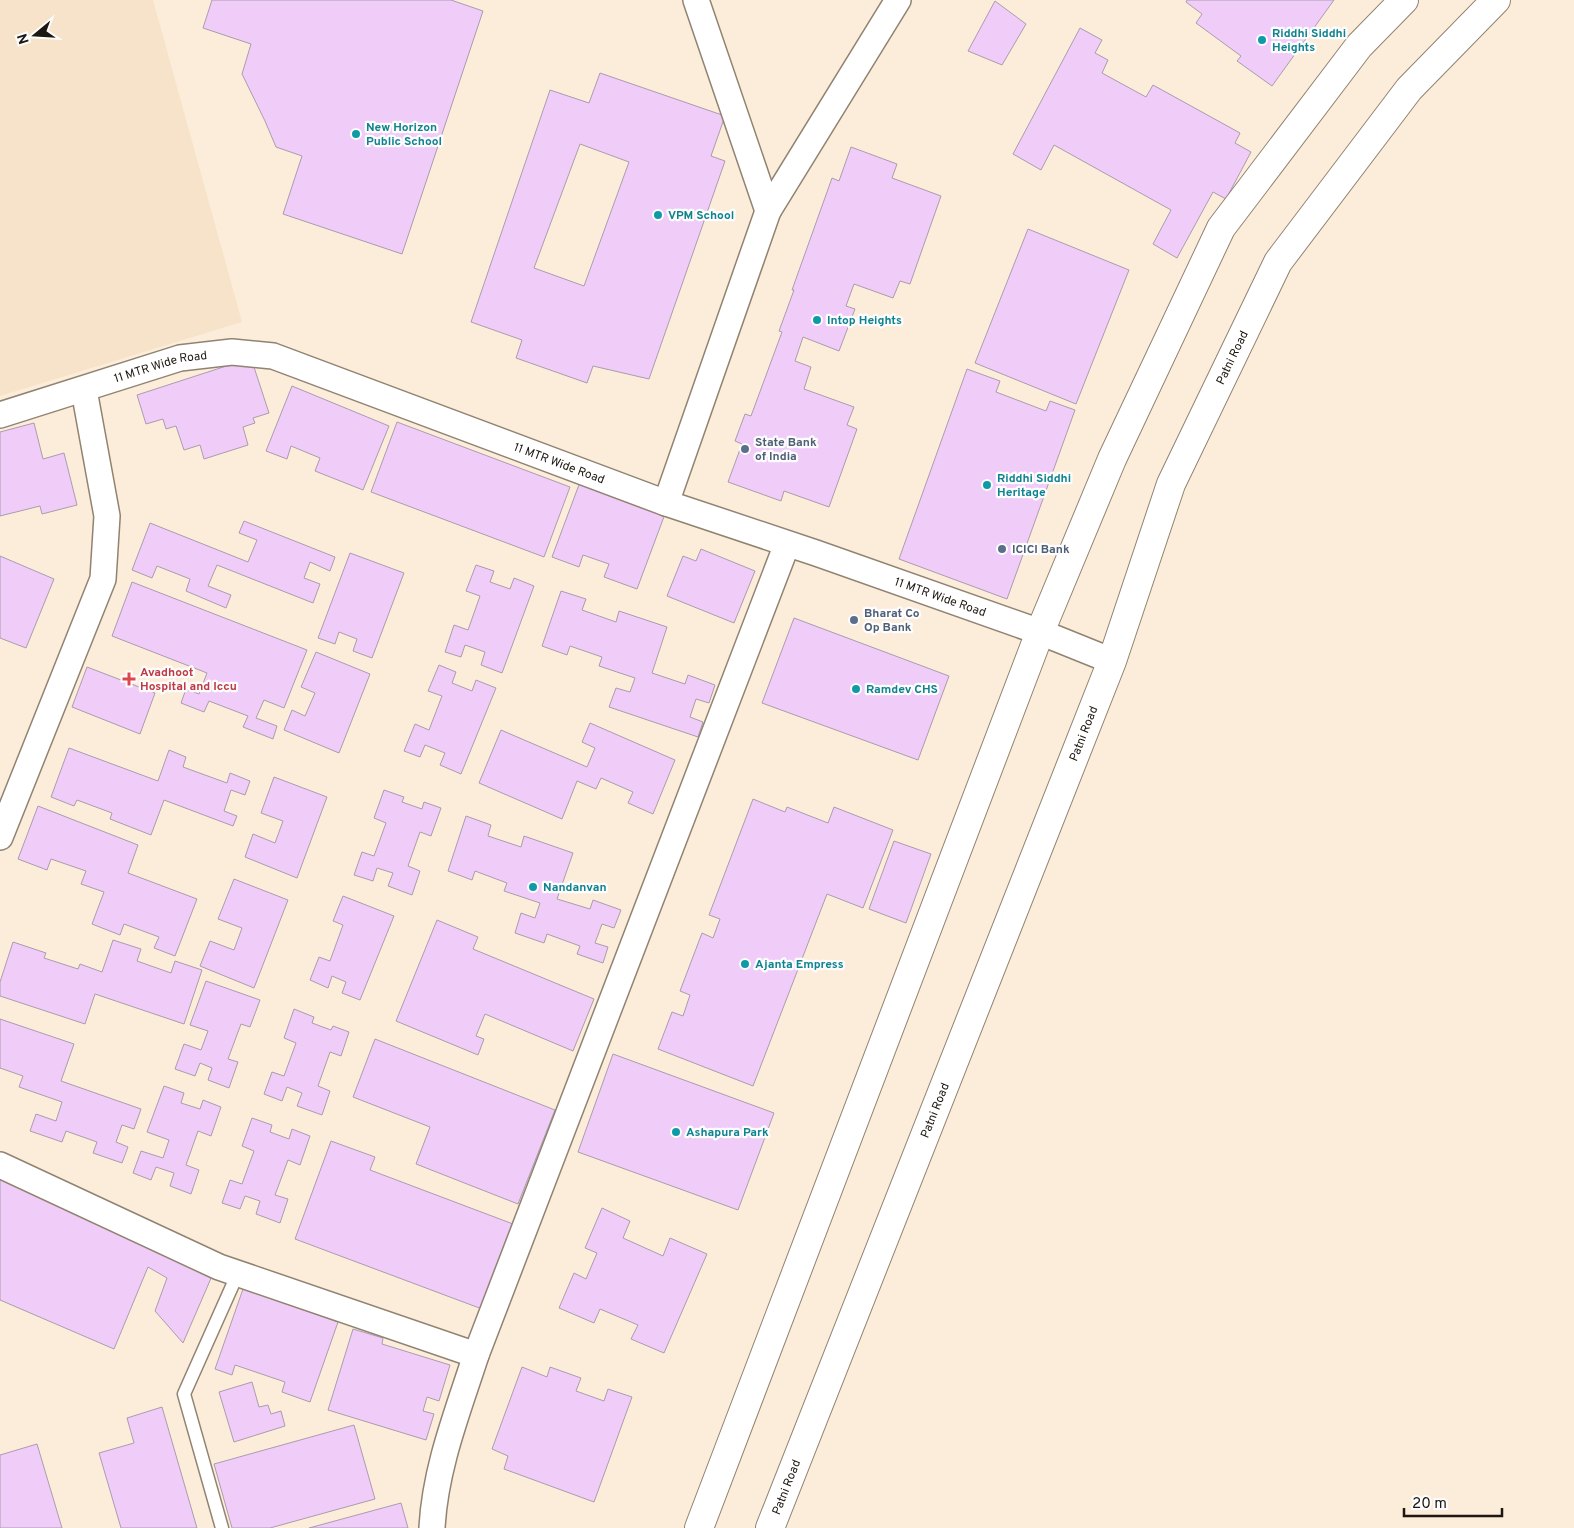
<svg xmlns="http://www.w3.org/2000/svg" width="1574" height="1528" font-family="Overpass,sans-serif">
  <rect width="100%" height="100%" fill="#fcedda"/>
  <polygon fill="#f7e3c9" points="0,0 153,0 242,322 0,396"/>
  <g fill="#f0ccf9" stroke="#aa9cae" fill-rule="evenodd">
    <polygon points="212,0 451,0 483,11 402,254 283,214 302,156 276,147 265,121 242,74 251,44 203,28"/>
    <polygon points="1187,0 1334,0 1272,86 1237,61 1241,56 1196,23 1202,14 1186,2"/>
    <polygon points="995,1 1026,24 1002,65 968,51"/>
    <polygon points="1080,28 1102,40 1095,53 1108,60 1102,73 1146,97 1153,85 1240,133 1235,143 1251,152 1226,199 1213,192 1177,258 1153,244 1171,210 1054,145 1041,170 1013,154"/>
    <path d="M600,73L725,116L711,156L725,161L649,379L593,366L587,383L516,358L522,340L471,322L550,90L589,103ZM580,144L629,162L584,286L534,268Z"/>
    <polygon points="851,147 897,164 892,178 941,196 910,284 900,281 893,298 854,284 846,306 855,309 839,351 803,337 795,361 811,367 804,389 854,407 847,425 857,429 829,507 784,491 781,501 728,482 742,444 735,441 745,414 751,416 782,332 779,331 794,290 792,290 832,178 839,181"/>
    <polygon points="1028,229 1129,270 1076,404 975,363"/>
    <polygon points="251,358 269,413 253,418 255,423 243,427 248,445 204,459 200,445 184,450 176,426 166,429 163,419 146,424 137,395"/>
    <polygon points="967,369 1000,381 996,392 1046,411 1050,401 1075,410 1007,599 899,559"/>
    <polygon points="292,386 389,426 363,490 315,471 320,458 291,446 287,459 266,451"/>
    <polygon points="397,422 570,487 544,557 371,492"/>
    <polygon points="34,423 43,459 64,453 77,505 42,514 40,506 0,516 0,432"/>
    <polygon points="580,482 665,514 637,589 604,577 609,564 583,555 579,567 552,557"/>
    <polygon points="244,521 335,557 330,571 310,562 304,578 320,584 313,603 217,565 208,586 231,595 226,608 186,591 190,579 157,566 152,578 132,570 150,523 248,562 257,540 239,533"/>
    <polygon points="701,549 755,571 734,623 667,596 683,556 696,561"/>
    <polygon points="350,553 404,573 372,658 353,651 357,639 339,632 335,644 318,638"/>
    <polygon points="0,556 54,579 26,648 0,638"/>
    <polygon points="476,565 494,571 490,582 510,589 514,578 534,586 502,673 481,665 485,652 465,645 461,657 445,652 454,625 468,630 480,596 466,591"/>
    <polygon points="132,582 307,650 284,708 264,700 256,718 277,726 273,739 243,727 248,716 209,701 204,712 181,703 186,689 199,694 207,673 112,636"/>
    <polygon points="561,591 586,599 582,610 616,622 619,611 667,627 652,673 685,684 688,675 715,685 709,703 696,699 690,717 703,722 698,737 609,707 616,688 630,692 635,678 599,666 602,657 570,646 567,655 542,646"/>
    <polygon points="794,618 949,676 918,760 762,703"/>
    <polygon points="316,652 370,674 339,753 284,730 292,710 305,716 315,693 301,687"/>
    <polygon points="439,665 456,672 452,683 472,691 476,680 496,688 461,774 440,765 445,753 425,745 420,757 404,751 415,724 429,730 442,696 428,691"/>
    <polygon points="87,667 155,693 140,734 72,707"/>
    <polygon points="590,723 675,760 653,814 628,803 633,792 601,778 596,789 577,781 562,819 479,783 501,730 587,767 595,748 582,742"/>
    <polygon points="69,748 158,781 169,750 186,757 183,767 227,783 230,773 250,781 245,795 231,790 224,811 237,816 233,826 164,800 151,835 110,819 112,813 77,800 74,806 51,797"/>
    <polygon points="274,777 327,797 297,878 245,857 253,834 275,843 283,821 261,813"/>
    <polygon points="384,790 404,797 402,802 422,809 424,802 441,808 431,836 420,832 408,866 420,871 412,895 388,886 393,873 377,868 373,881 354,875 362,852 374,856 386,823 374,818"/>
    <polygon points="753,799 785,812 787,807 828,823 834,807 893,830 863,908 827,894 753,1086 658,1049 672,1012 683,1016 690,995 680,991 702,933 713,938 720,919 709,915"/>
    <polygon points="38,806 138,845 128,873 197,899 175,956 154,948 159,937 124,924 120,935 92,924 104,892 81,884 86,871 51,859 47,870 18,859"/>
    <polygon points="466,816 491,825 488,836 521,847 524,836 573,853 557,899 590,909 593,900 621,910 614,928 602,924 595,943 608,947 603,963 577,954 580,946 547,934 544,943 515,933 521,913 535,918 540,903 504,891 507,883 475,871 472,880 448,871"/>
    <polygon points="894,841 931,854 906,923 869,909"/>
    <polygon points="234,879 288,900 254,988 200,966 210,941 234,950 242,928 218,919"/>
    <polygon points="343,896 394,916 360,1000 342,993 346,982 332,976 328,988 310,980 319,957 330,961 343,925 333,921"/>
    <polygon points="437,920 478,937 473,949 594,999 573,1051 485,1014 476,1036 484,1039 478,1055 396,1021"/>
    <polygon points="113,940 141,949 137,961 171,973 175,961 202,970 184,1024 95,994 85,1024 0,996 0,982 13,942 46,953 44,958 78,969 80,964 102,972"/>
    <polygon points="206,981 260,1000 250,1027 241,1024 228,1059 238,1062 229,1088 208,1080 212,1068 200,1063 195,1076 175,1069 184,1044 201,1050 208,1031 190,1025"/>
    <polygon points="294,1009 314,1017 312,1023 331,1030 333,1026 349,1032 341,1056 330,1052 318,1086 330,1091 322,1115 297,1106 302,1093 287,1087 282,1101 264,1094 272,1072 284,1076 296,1043 284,1038"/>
    <polygon points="0,1019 74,1044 61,1081 141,1109 134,1129 122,1125 116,1142 128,1147 122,1163 93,1153 97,1142 66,1131 62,1142 30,1131 36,1114 56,1121 62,1102 19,1087 23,1076 0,1068"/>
    <polygon points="375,1039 555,1110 518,1204 416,1164 430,1127 353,1097"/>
    <polygon points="613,1054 774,1113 738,1210 578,1152"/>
    <polygon points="164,1086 184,1093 181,1103 200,1109 203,1100 221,1107 211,1136 198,1131 186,1165 199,1170 191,1194 170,1186 174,1173 156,1167 151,1180 133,1173 141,1151 163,1158 169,1140 147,1132"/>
    <polygon points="252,1118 272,1125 270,1132 289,1139 292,1129 310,1136 300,1165 288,1160 275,1195 288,1199 280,1223 256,1214 260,1201 245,1196 240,1209 222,1203 230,1180 242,1184 254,1151 242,1146"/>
    <polygon points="331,1141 375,1157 370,1170 513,1224 482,1309 295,1239"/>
    <polygon points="0,1176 215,1269 183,1343 155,1311 167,1278 148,1267 114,1349 0,1300"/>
    <polygon points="602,1208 630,1221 623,1238 663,1256 670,1238 707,1254 664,1353 631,1339 638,1325 600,1309 594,1323 559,1308 574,1273 586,1279 597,1253 585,1248"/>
    <polygon points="243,1289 338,1322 310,1402 282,1392 285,1382 235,1365 232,1375 215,1369"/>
    <polygon points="353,1329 383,1338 382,1344 450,1365 439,1401 427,1397 423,1411 434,1414 426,1440 328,1410"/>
    <polygon points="522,1367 547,1377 550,1367 581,1378 576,1391 604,1401 608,1389 632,1397 594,1502 504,1469 508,1456 492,1449"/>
    <polygon points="252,1382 259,1407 268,1405 271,1414 281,1411 285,1426 234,1442 219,1392"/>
    <polygon points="162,1407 197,1528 121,1528 99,1453 134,1443 127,1418"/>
    <polygon points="354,1425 375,1499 270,1528 232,1528 214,1464"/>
    <polygon points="37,1444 62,1528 0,1528 0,1455"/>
    <polygon points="401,1503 408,1528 309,1528"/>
  </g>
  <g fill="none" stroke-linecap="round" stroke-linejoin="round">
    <g stroke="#918372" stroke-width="15">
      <polyline id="lane" points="222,1528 184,1394 238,1273"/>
    </g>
    <g stroke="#918372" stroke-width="28">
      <g id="street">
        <polyline points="768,211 898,0"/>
        <path id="s1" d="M0,415L180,358L232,352L273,356L666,503L816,553L1040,632L1112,661"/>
        <polyline points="666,503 768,211 696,0"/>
        <polyline points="0,837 103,579 107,516 84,390"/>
        <polyline points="0,1165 219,1267 476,1355"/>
        <path d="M432,1528C435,1468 458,1411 476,1355L787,544"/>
      </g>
    </g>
    <g stroke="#918372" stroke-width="30">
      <g id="secondary">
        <polyline points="699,1528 1040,632 1112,459 1221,228 1359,46 1404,0"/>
        <path id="s2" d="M770,1528L1112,661L1171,484L1278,262L1409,89L1496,0"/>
      </g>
    </g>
    <use href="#lane" stroke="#fff" stroke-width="12"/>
    <use href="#street" stroke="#fff" stroke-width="25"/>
    <use href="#secondary" stroke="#fff" stroke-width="28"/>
  </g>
  <g fill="#0f9aa8" stroke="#fdfdfd" stroke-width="2">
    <circle cx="1262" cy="40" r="5"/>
    <circle cx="356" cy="134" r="5"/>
    <circle cx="658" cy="215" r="5"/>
    <circle cx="817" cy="320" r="5"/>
    <circle cx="987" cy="485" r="5"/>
    <circle cx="856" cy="689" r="5"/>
    <circle cx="533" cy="887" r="5"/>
    <circle cx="745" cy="964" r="5"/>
    <circle cx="676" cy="1132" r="5"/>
  </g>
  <g fill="#5c6f8a" stroke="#fdfdfd" stroke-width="2">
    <circle cx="745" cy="449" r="5"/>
    <circle cx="1002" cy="549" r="5"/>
    <circle cx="854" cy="620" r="5"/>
  </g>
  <path fill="#e0444e" stroke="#fdfdfd" stroke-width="2" d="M126.5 671.5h5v5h5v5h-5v5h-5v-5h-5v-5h5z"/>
  <g text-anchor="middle" stroke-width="4.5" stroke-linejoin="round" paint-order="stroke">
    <g font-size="12" font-weight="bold" fill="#0d838f" stroke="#fdfdfd" text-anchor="start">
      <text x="1272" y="37">Riddhi Siddhi<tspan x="1272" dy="14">Heights</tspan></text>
      <text x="366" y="131">New Horizon<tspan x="366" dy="14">Public School</tspan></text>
      <text x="668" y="219">VPM School</text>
      <text x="827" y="324">Intop Heights</text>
      <text x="997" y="482">Riddhi Siddhi<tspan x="997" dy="14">Heritage</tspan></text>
      <text x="866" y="693">Ramdev CHS</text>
      <text x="543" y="891">Nandanvan</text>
      <text x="755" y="968">Ajanta Empress</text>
      <text x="686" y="1136">Ashapura Park</text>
    </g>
    <g font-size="12" fill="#1c1710" stroke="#fdfdfd">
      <text dy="4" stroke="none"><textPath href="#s2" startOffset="1259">Patni Road</textPath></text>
      <text dy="4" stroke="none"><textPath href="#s1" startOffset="168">11 MTR Wide Road</textPath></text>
      <text dy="4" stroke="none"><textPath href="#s1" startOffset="588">11 MTR Wide Road</textPath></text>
      <text dy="4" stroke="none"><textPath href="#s1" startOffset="992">11 MTR Wide Road</textPath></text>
      <text dy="4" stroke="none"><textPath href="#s2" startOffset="854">Patni Road</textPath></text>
      <text dy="4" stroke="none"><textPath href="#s2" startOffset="449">Patni Road</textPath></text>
      <text dy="4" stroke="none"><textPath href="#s2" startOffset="44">Patni Road</textPath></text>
    </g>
    <g font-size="12" font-weight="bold" fill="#4e5e75" stroke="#fdfdfd" text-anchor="start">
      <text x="755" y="446">State Bank<tspan x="755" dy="14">of India</tspan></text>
      <text x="1012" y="553">ICICI Bank</text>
      <text x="864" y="617">Bharat Co<tspan x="864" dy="14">Op Bank</tspan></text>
    </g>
    <g font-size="12" font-weight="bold" fill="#be3a42" stroke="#fdfdfd" text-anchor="start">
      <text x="140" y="676">Avadhoot<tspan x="140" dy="14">Hospital and Iccu</tspan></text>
    </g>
  </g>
  <g transform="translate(35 35) rotate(252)" stroke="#fdfdfd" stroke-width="4" paint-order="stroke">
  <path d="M0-4L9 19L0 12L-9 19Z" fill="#1c1710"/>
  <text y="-8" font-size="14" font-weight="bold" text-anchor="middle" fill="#1c1710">N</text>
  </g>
  <path d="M1404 1508v8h98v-8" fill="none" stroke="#1c1710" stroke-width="2.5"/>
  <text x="1412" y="1508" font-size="15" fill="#1c1710" stroke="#fdfdfd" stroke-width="4" paint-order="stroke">20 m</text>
</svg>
